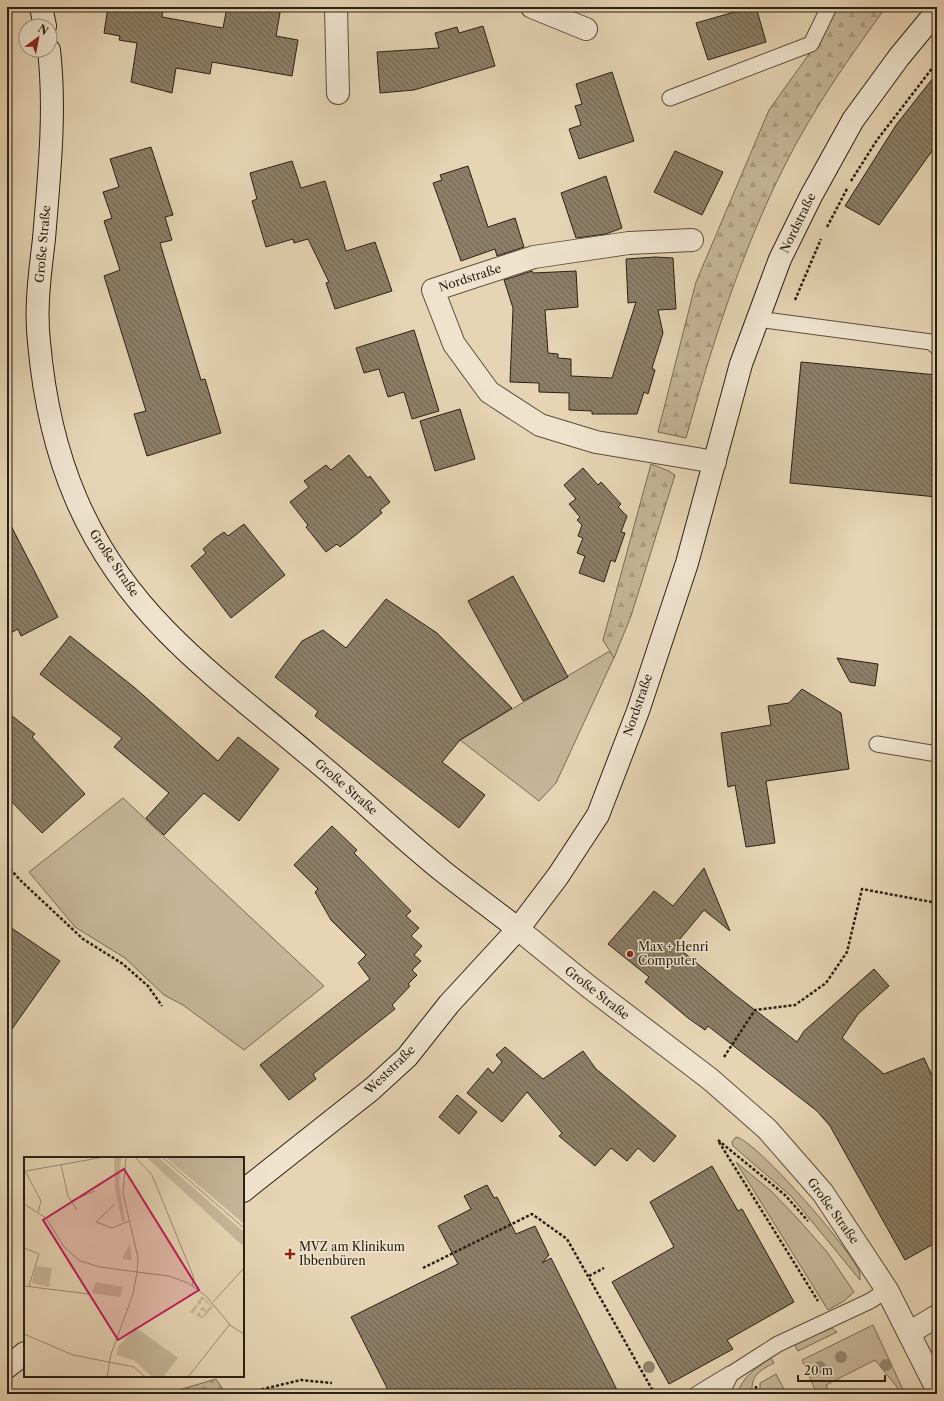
<svg xmlns="http://www.w3.org/2000/svg" width="944" height="1401" font-family="'Libre Caslon Text',serif">
  <defs>
    <pattern id="forest-firs" width="22" height="20" patternUnits="userSpaceOnUse"><rect width="22" height="20" fill="#c6b599"/><path d="M5 1l3.5 6h-7zM16 11l3.5 6h-7z" fill="#aa9b83"/></pattern>
    <pattern id="cemetery-stones" width="16" height="16" patternUnits="userSpaceOnUse"><rect width="16" height="16" fill="#c6b599"/><path d="M2 7V4a2 2 0 0 1 4 0v3zM10 15v-3a2 2 0 0 1 4 0v3z" fill="#aa9b83"/></pattern>
    <pattern id="building-back-hatch" width="6" height="6" patternUnits="userSpaceOnUse"><rect width="6" height="6" fill="#8c7e67"/><path d="M-1 5l2 2M0 0l6 6M5-1l2 2" fill="none" stroke="#736754"/></pattern>
  </defs>
  <rect width="100%" height="100%" fill="#e6d4b4"/>
  <filter id="stains"><feTurbulence type="fractalNoise" baseFrequency=".005" numOctaves="4"/><feColorMatrix values="0 0 0 0 .2 0 0 0 0 .09 0 0 0 0 .02 0 0 0 .5 -.17"/></filter>
  <radialGradient id="worn" r=".72"><stop offset=".6" stop-color="#630" stop-opacity="0"/><stop offset="1" stop-color="#630" stop-opacity=".3"/></radialGradient>
  <g fill="#c6b599" stroke="#786a56">
    <polygon points="608,652 616,653 556,783 539,801 460,740"/>
    <polygon points="123,798 324,986 244,1050 183,1005 164,995 125,958 75,927 29,872"/>
    <path d="M736,1137C756,1140 851,1250 859,1271C860,1273 860,1277 860,1280L791,1196L733,1146L732,1142Z"/>
    <polygon points="736,1162 771,1191 797,1218 827,1252 854,1292 844,1301 828,1310"/>
    <polygon points="873,1325 905,1394 900,1394 897,1387 875,1360 826,1385 830,1394 817,1394 802,1360"/>
    <polygon points="832,1328 837,1332 798,1351 794,1344"/>
    <path d="M771,1358L774,1363C758,1371 751,1376 752,1394H737C743,1376 756,1368 771,1358Z"/>
    <polygon points="776,1374 785,1391 779,1394 760,1394 760,1383"/>
  </g>
  <g fill="url(#forest-firs)" stroke="#786a56">
    <path d="M835,7H886C849,58 813,109 785,165C741,252 712,345 686,438L658,432L696,282L769,110L824,33Z"/>
    <polygon points="651,464 669,471 675,475 631,616 614,658 603,640"/>
  </g>
  <polygon fill="url(#cemetery-stones)" stroke="#786a56" points="216,1379 226,1394 165,1394"/>
  <g fill="url(#building-back-hatch)" stroke="#2b2014">
    <polygon points="108,7 163,7 162,17 223,28 227,7 281,7 276,36 298,40 292,76 212,62 210,74 176,68 172,93 131,82 137,43 119,40 120,36 104,33"/>
    <polygon points="752,7 756,7 766,42 708,60 696,23"/>
    <polygon points="483,26 495,66 414,90 380,93 377,52 439,48 435,33 457,27 459,33"/>
    <polygon points="612,72 634,141 579,159 569,129 581,125 575,106 582,104 576,84"/>
    <polygon points="937,73 937,144 879,225 845,206 896,125"/>
    <polygon points="151,147 173,215 165,217 172,240 160,243 201,380 205,379 221,433 147,456 134,414 146,411 104,276 120,270 104,221 112,218 103,192 119,187 110,159"/>
    <polygon points="675,151 723,172 702,215 654,192"/>
    <polygon points="292,161 301,188 325,181 346,251 375,242 392,291 335,309 326,283 329,282 308,239 294,243 293,239 266,247 252,201 257,199 250,173"/>
    <polygon points="468,166 488,227 515,218 524,247 497,256 495,249 461,261 433,183 442,180 440,175"/>
    <polygon points="606,176 622,228 606,234 576,238 561,193"/>
    <polygon points="655,257 673,258 676,309 658,310 663,333 652,368 655,370 648,394 644,392 637,414 592,414 592,411 569,410 569,393 539,392 539,383 510,382 513,308 504,280 532,271 533,273 576,271 578,307 545,310 548,353 558,354 558,358 571,359 571,376 612,378 636,302 628,303 626,259"/>
    <polygon points="414,330 439,411 412,419 404,392 388,397 379,369 364,373 356,348"/>
    <polygon points="801,362 937,375 937,497 790,483"/>
    <polygon points="460,409 475,459 435,471 420,421"/>
    <polygon points="349,455 368,478 370,476 390,502 380,510 382,513 357,534 340,547 337,544 326,552 306,527 308,525 290,502 309,487 304,481 326,465 331,470"/>
    <polygon points="583,468 598,485 601,482 621,504 618,507 627,516 621,532 625,533 615,562 611,560 604,582 579,573 585,556 577,553 583,538 578,536 582,525 577,520 580,517 569,504 576,499 564,485"/>
    <polygon points="7,518 58,617 21,636 18,629 7,635"/>
    <polygon points="244,524 285,575 231,618 191,566 206,553 203,549 214,539 224,532 228,536"/>
    <polygon points="513,576 568,677 523,701 468,601"/>
    <polygon points="386,599 437,633 512,708 460,740 442,762 485,795 459,828 315,716 318,711 275,677 302,641 323,630 346,648"/>
    <polygon points="70,636 135,688 218,761 238,737 279,769 239,821 204,793 164,835 146,818 169,793 114,747 122,738 40,674"/>
    <polygon points="837,658 878,664 875,686 850,682"/>
    <polygon points="802,689 841,713 849,769 766,781 775,843 746,847 735,785 728,787 721,733 771,725 768,706 789,703"/>
    <polygon points="7,712 35,734 32,737 85,794 42,833 7,797"/>
    <polygon points="332,826 357,850 354,853 411,911 406,916 419,928 411,936 422,946 414,955 421,961 412,970 417,975 408,984 410,986 392,1005 395,1009 313,1074 316,1079 289,1100 260,1065 370,979 358,963 366,955 331,920 315,892 318,889 294,865"/>
    <polygon points="704,868 730,931 704,910 675,945 734,994 797,1042 804,1031 874,969 889,986 858,1014 842,1038 884,1074 924,1058 937,1087 937,1242 905,1260 830,1126 817,1111 708,1026 705,1030 688,1018 645,982 649,977 608,944 654,891 673,906"/>
    <polygon points="7,925 60,961 7,1036"/>
    <polygon points="505,1047 543,1079 583,1051 596,1069 676,1136 654,1162 638,1148 627,1161 611,1148 595,1166 559,1136 562,1133 527,1092 502,1122 467,1093 488,1068 493,1073 502,1062 496,1055"/>
    <polygon points="457,1095 477,1112 459,1134 439,1117"/>
    <polygon points="712,1166 738,1211 742,1209 794,1302 727,1340 733,1349 669,1384 612,1282 674,1247 650,1202"/>
    <polygon points="487,1185 494,1198 497,1197 516,1234 535,1226 549,1255 542,1263 551,1258 619,1394 390,1394 351,1317 458,1264 438,1226 471,1209 464,1196"/>
  </g>
  <g fill="none" stroke-linecap="round" stroke-linejoin="round">
    <g stroke="#5a4d3c" stroke-width="17">
      <g id="lane">
        <polyline points="670,98 811,44 829,7"/>
        <polyline points="757,319 931,342 937,347"/>
        <polyline points="877,744 937,754"/>
        <polyline points="697,1394 730,1374"/>
        <polyline points="721,1394 731,1374 778,1344 870,1301 887,1290"/>
      </g>
    </g>
    <g stroke="#5a4d3c" stroke-width="24">
      <g id="street">
        <polyline points="336,7 338,93"/>
        <polyline points="532,7 586,29"/>
        <polyline points="692,240 629,243 534,257 433,290 454,344 489,392 540,425 596,442 715,462"/>
        <polyline points="518,929 588,986 710,1079 767,1129 823,1193 887,1290 937,1389"/>
        <polyline points="909,1333 937,1316"/>
      </g>
    </g>
    <g stroke="#2b2014" stroke-width="24">
      <g id="secondary">
        <polyline points="41,7 45,26"/>
        <path d="M49,50C56,113 49,176 44,239C40,273 35,308 39,342C49,456 85,549 167,632C211,677 262,715 310,756C356,794 399,836 445,873C469,892 494,910 518,929"/>
        <polyline points="243,1191 372,1089 407,1057 449,1004 518,929 558,876 598,815 638,711 687,563 741,364 780,259 811,196 853,120 899,57 937,11"/>
        <polyline points="7,1367 25,1353"/>
      </g>
    </g>
    <g stroke="#2b2014" stroke-width="2.5" stroke-dasharray="3 2" stroke-linecap="butt">
      <polyline points="851,181 877,140 937,62"/>
      <polyline points="827,227 848,187"/>
      <polyline points="795,300 821,239"/>
      <polyline points="7,865 20,880 83,939 123,964 148,986 162,1006"/>
      <polyline points="724,1057 755,1010 795,1005 826,983 847,952 862,889 937,903"/>
      <polyline points="718,1140 785,1195 808,1221"/>
      <polyline points="719,1142 818,1301"/>
      <polyline points="423,1268 532,1214 567,1239 653,1391 658,1394"/>
      <polyline points="589,1276 604,1268"/>
      <polyline points="242,1394 301,1380 332,1383"/>
      <polyline points="756,1394 756,1385"/>
    </g>
    <use href="#lane" stroke="#efe3ce" stroke-width="15"/>
    <use href="#street" stroke="#efe3ce" stroke-width="22"/>
    <use href="#secondary" stroke="#efe3ce" stroke-width="22"/>
  </g>
  <g fill="#95856e">
    <circle cx="841" cy="1357" r="6"/>
    <circle cx="886" cy="1365" r="6"/>
    <circle cx="649" cy="1367" r="6"/>
    <circle cx="820" cy="1367" r="6"/>
  </g>
  <g fill="#8f2418" stroke="#efe3ce" stroke-width="1.5">
    <circle cx="630" cy="954" r="4"/>
    <path d="M288 1248h4v4h4v4h-4v4h-4v-4h-4v-4h4z"/>
  </g>
  <g text-anchor="middle" stroke-width="3" stroke-linejoin="round" paint-order="stroke">
    <g font-size="12" fill="#2b2014" stroke="#efe3ce">
      <text transform="translate(798 223) rotate(-64)" y="4">Nordstraße</text>
      <text transform="translate(43 244) rotate(-85)" y="4">Große Straße</text>
      <text transform="translate(470 278) rotate(-18)" y="4">Nordstraße</text>
      <text transform="translate(114 563) rotate(56)" y="4">Große Straße</text>
      <text transform="translate(638 705) rotate(-71)" y="4">Nordstraße</text>
      <text transform="translate(346 787) rotate(41)" y="4">Große Straße</text>
      <text transform="translate(597 993) rotate(38)" y="4">Große Straße</text>
      <text transform="translate(390 1070) rotate(-44)" y="4">Weststraße</text>
      <text transform="translate(833 1211) rotate(54)" y="4">Große Straße</text>
    </g>
    <g font-size="12" fill="#2b2014" stroke="#efe3ce" text-anchor="start">
      <text x="638" y="951">Max + Henri<tspan x="638" dy="14">Computer</tspan></text>
      <text x="299" y="1251">MVZ am Klinikum<tspan x="299" dy="14">Ibbenbüren</tspan></text>
    </g>
  </g>
  <g transform="translate(24 1157)">
    <rect width="220" height="220" fill="#e6d4b4"/>
    <path d="M106,86L108,103L98,102ZM12,109L28,111L25,130L8,126ZM72,125L99,130L96,140L68,136ZM178,139L189,150L180,160L177,161L166,155L172,148L174,149L169,156L172,158L175,155L178,160L182,155L176,153L179,149L182,154L187,149L183,146L181,147L182,144L178,142L176,148L173,146Z" fill="#c6b599"/>
    <path d="M90,0H97L95,28L101,64L98,65L91,31ZM122,0H134L220,75V90ZM95,188L110,201L109,203L93,198L91,203Z" fill="#c6b599"/>
    <path d="M141,0H220V67L179,32ZM111,170L154,201L139,220H128L95,189Z" fill="#c6b599"/>
    <path fill="none" stroke="#9b8c74" stroke-width="1" d="M102,0L99,36L114,101L113,115L145,119L164,126L182,139L207,169L220,177M111,0L128,18L170,121L168,129M138,0L220,71M37,8L44,39L53,53M0,12L17,44L14,55M2,14L80,0M47,44L71,34M0,47L22,61L40,90L56,104L76,110L113,115L109,137L87,197L83,220M91,47L72,65L88,71L105,64M0,91L15,97L5,129M0,129L65,137M189,145L220,111M0,177L49,198L110,210L121,220M164,220L206,167"/>
    <path fill="#c2185b" fill-opacity="0.15" stroke="#c2185b" stroke-width="2" d="M100,12L175,133L94,183L19,63Z"/>
    <rect width="220" height="220" fill="none" stroke="#2b2014" stroke-width="2"/>
  </g>
  <rect width="944" height="1401" fill="none" stroke="#e6d4b4" stroke-width="24"/>
  <rect x="8" y="8" width="928" height="1385" fill="none" stroke="#2b2014" stroke-width="2"/>
  <rect x="12" y="12" width="920" height="1377" fill="none" stroke="#2b2014"/>
  <g transform="translate(38 38) rotate(32)"><circle r="19" fill="#efe3ce" stroke="#a19584"/>
  <path d="M0-3L7 15L0 10L-7 15Z" fill="#8f2418"/>
  <text y="-6" font-size="11" font-weight="bold" text-anchor="middle" fill="#2b2014">N</text>
  </g>
  <path d="M798 1375v6h87v-6" fill="none" stroke="#2b2014" stroke-width="2"/>
  <text x="804" y="1375" font-size="12" fill="#2b2014" stroke="#efe3ce" stroke-width="3" paint-order="stroke">20 m</text>
  <rect width="100%" height="100%" filter="url(#stains)"/>
  <rect width="100%" height="100%" fill="url(#worn)"/>
</svg>
